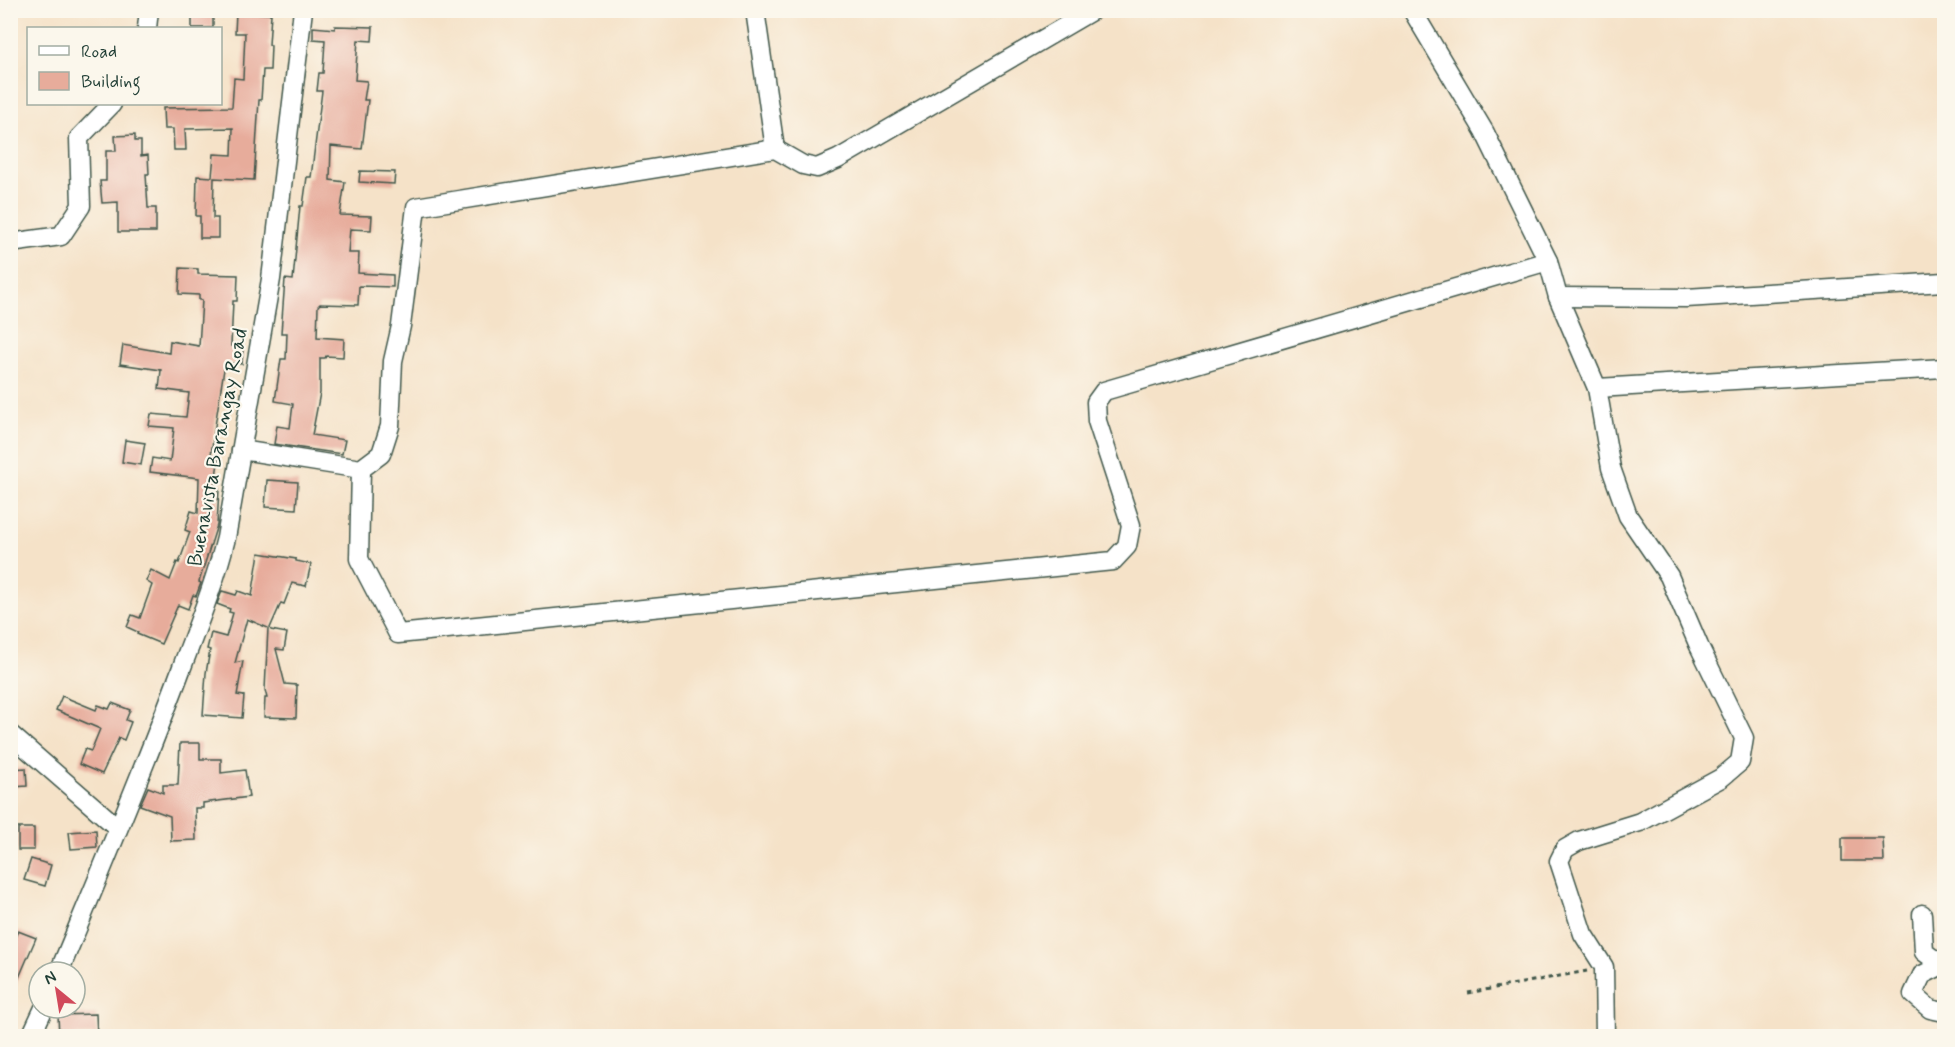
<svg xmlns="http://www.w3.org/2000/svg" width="1955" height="1047" font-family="Mynerve,sans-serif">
  <rect width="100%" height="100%" fill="#fbf7ec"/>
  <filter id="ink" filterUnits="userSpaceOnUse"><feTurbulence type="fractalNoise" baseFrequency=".0167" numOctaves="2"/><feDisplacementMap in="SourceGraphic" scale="12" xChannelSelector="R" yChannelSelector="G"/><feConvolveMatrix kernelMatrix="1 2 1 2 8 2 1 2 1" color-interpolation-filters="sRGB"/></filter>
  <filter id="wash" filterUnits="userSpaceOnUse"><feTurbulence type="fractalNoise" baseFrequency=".008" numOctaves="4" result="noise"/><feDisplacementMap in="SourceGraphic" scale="24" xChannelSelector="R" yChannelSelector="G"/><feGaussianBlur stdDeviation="1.35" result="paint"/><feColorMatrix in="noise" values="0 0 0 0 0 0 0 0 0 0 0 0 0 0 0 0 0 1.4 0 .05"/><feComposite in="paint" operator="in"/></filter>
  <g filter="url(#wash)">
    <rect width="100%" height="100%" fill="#f5e2c8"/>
    <g id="blocks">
      <g fill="#e7ac9b">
        <rect x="192" y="10" width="21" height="18"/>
        <polygon points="236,12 271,14 269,45 271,45 270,70 263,70 261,100 259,100 254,180 214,178 213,218 218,218 218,238 200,238 200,216 196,216 197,176 212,177 214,154 232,155 233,128 185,129 186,150 174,150 173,129 164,129 163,108 232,107 234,78 243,79 245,33 235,33"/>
        <polygon points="335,26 373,27 372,41 358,40 355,80 367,81 364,100 368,100 362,149 331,146 330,180 345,182 340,215 372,216 371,230 350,229 348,253 359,253 358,273 393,275 393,287 359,286 358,305 320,304 318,306 317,337 344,339 343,357 326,356 325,358 320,358 320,393 312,435 345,440 342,454 274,444 277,426 290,428 293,404 275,401 281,359 286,359 287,333 281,333 285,279 293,280 300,206 303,206 307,177 311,177 322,91 317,91 319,73 323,73 325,40 313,39 313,27 335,29"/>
        <polygon points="135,135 135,141 141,141 141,156 148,155 149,174 146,174 148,208 156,208 156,232 118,232 118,202 102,203 100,181 106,181 106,151 116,151 115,136"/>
        <polygon points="360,171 395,172 394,184 359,182"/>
        <polygon points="180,268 198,269 198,274 238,275 237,301 233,301 231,346 243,347 242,364 225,363 215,426 211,455 219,457 214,488 219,489 217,525 199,582 201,583 196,596 193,595 188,609 178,605 161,644 137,634 138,632 127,627 132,615 140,618 152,585 146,581 151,570 170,580 177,562 179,563 190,532 185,530 191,511 198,513 199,478 150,472 152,458 170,461 174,428 149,426 151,414 186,417 189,393 159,389 161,370 120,364 123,345 169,353 170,341 199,346 202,300 199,300 199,295 179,294"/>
        <polygon points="125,440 145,443 141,465 122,462"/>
        <polygon points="267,480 298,482 296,509 265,507"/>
        <polygon points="259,553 296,559 296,561 311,564 306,586 292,583 284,604 281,603 270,628 271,630 287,633 284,650 276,649 285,684 297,685 296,718 264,717 265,698 267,698 265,690 268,628 247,619 235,663 243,661 237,695 244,696 242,718 203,715 206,673 210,650 207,649 211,633 226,637 233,613 229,612 230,609 217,604 222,591 236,595 238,591 252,596"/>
        <polygon points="62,696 96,710 98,705 109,709 112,703 130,710 126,720 131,722 124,740 119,738 102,774 79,764 85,749 91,751 100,729 56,710"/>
        <polygon points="180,743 200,743 200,759 221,759 221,773 245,770 249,797 203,803 203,808 195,808 196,840 171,841 170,816 140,805 148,787 163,793 163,785 178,785"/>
        <polygon points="26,768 27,786 13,787 11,769"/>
        <rect x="18" y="828" width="16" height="22"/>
        <polygon points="96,830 97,847 71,849 69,832"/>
        <polygon points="1842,838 1883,838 1884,861 1842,861"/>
        <polygon points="31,859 51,865 45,886 24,880"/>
        <polygon points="18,931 36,938 11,996 10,935 15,937"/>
        <polygon points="96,1014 97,1035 59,1036 58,1015"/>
      </g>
    </g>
  </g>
  <g filter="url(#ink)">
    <use href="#blocks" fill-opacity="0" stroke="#3f564a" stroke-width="1.5"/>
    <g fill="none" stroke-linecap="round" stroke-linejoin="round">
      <g stroke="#3f564a" stroke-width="21">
        <g id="minor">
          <polyline points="755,10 775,149"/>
          <polyline points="1412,10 1484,131 1548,261 1558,297 1597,388 1611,468 1628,516 1669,576 1699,646 1744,738 1740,762 1721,778 1640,822 1579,841 1565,849 1559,861 1583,934 1604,967 1605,1036"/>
          <polyline points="147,28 149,10"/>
          <polyline points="10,243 61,236 81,206 79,138 112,104"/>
          <polyline points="1558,297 1686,298 1944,282"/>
          <polyline points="1597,388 1944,368"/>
          <polyline points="241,450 361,469 381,454 390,426 393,361 401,326 416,207 775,149 803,165 817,168 838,159 1093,10"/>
          <polyline points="361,469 359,559 398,634 1113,561 1127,546 1131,525 1097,421 1096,402 1104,391 1548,261"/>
          <polyline points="10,734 118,828"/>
          <polyline points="1922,914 1924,952 1935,960 1944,962"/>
          <polyline points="1944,964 1922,975 1913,994 1930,1009 1944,1012"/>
          <path d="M59,972C101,871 144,770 182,667C198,624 215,583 226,538L271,279L303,10"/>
          <polyline points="31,1036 44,1008"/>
        </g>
      </g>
      <polyline stroke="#3f564a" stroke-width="3" stroke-dasharray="4.5 4.5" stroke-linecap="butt" points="1468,993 1587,971"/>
      <use href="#minor" stroke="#fff" stroke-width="18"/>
    </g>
  </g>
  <g text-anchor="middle" stroke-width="4.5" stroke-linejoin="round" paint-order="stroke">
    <g font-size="21" fill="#1f3d34" stroke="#fbf7ec">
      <text transform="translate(217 447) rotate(-79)" y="7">Buenavista Barangay Road</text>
    </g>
  </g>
  <rect width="1955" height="1047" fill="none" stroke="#fbf7ec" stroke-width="36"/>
  <rect x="27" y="27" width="195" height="78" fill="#fbf7ec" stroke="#a3ada2" stroke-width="1.5"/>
  <rect x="39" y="46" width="30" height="9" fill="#ffffff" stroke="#a3ada2" stroke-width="1.5"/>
  <text x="81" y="57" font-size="18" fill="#1f3d34">Road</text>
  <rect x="39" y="72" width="30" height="18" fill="#e7ac9b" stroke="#a3ada2" stroke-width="1.5"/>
  <text x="81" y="87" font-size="18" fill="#1f3d34">Building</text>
  <g transform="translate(57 990) rotate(330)"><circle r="28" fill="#fbf7ec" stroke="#a3ada2" stroke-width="1.5"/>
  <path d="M0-4.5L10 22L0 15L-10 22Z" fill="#d1495b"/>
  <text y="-9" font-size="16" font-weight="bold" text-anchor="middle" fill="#1f3d34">N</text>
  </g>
</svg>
